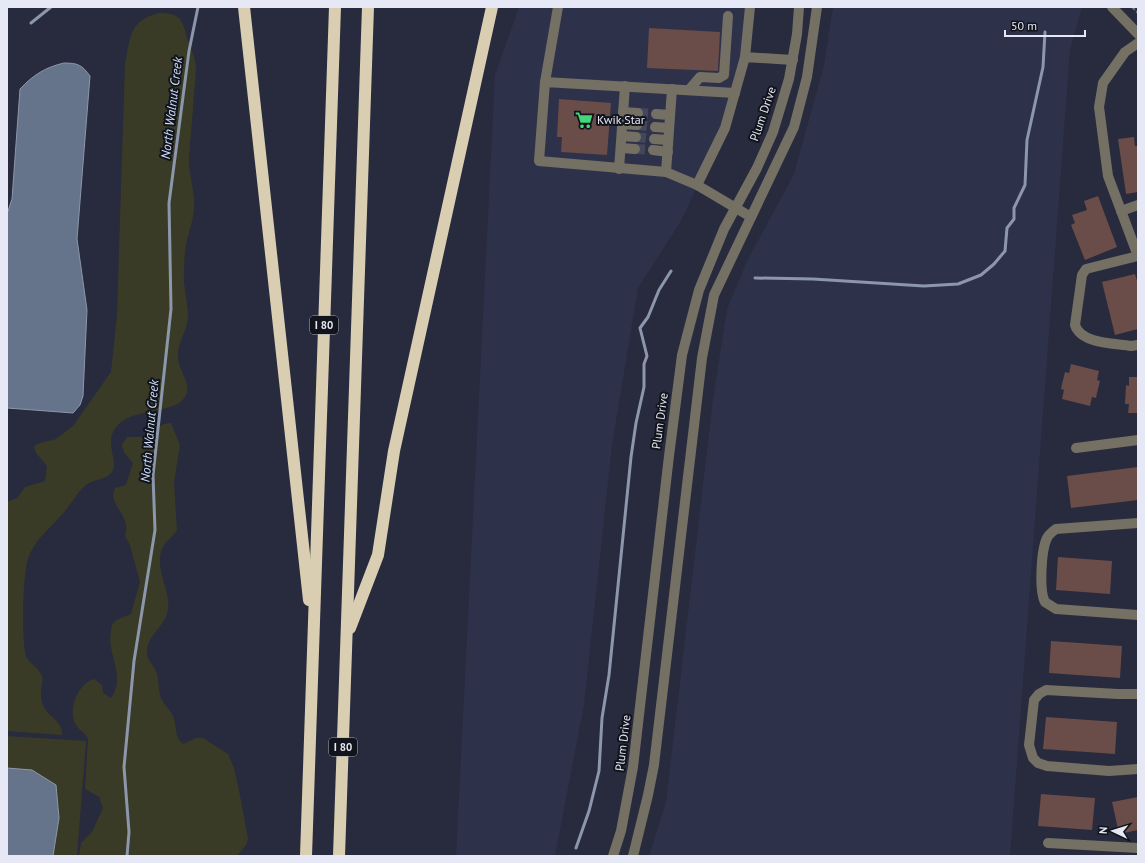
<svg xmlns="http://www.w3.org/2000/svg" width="1145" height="863" font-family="'PT Sans',sans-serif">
  <rect width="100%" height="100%" fill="#282a3d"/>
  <g fill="#2e314a">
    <polygon points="519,7 755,7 740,96 681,221 638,288 612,445 584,705 555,856 456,856 495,75"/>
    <polygon points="833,7 1082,7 1070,50 1010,856 649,856 666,802 713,399 727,309 747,261 794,174 824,65"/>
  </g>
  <g fill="#3a3b26">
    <path d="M159,13C164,13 171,13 176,16C183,20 185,30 187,38C190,47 195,57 196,66C196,75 195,84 194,92C193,115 190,137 189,160C189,176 195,191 194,207C194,223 186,236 185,252C184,264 183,278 185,290C186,299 188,307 188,316C188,330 177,342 178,357C178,371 193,383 185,397C174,414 135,408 119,424C101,441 120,460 112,472C107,480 93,479 86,485C77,492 72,503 65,511C51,528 33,540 27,562C23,581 21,638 26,656C29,664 39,667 42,676C44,682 38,693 43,705C48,718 63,720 62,735L7,731V502L17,498L25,487L45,481L47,466L36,453L34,447L37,444L56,439L73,426L111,372L117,315L125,63C131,36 129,21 159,13Z"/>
    <path d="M171,423L180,445L174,482L177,530C173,537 165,541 162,549C154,568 171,591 168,609C166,625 150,633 147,649C145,660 155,665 157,674C159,681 158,688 160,695C162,703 170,709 173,716C177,726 174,737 183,744L196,738H203L228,754L234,768L239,790L248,839L246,845L237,856H79L81,843L92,832L103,808L99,797L85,789L88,740C86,732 79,731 76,725C67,711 78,683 94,679L102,685L103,693L111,698C127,675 106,655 111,631C111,628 112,625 114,622C118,618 126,617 131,614L140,582L130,545L125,536C132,514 107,506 115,488L126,485L133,463L124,452L122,445L127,437H150C156,428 160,424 171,423Z"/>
    <polygon points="7,736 86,741 77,856 7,856"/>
  </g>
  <g fill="#65748b" stroke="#8c97ab">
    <path d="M64,63C78,63 82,65 90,76L77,239L87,310L83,396L80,405L73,413L7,408V214L12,199L20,89C33,75 46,67 64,63Z"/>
    <polygon points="7,768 32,770 56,785 59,818 53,856 7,856"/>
  </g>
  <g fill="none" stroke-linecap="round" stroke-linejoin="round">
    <g stroke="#8c97ab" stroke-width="3">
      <polyline points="31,23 51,7"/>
      <polyline points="755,278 813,279 924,286 958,284 981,275 994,264 1005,251 1007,228 1014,219 1014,208 1025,185 1027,140 1043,67 1045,32"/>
      <polyline points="576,848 589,811 599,771 602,718 609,675 631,457 636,423 644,387 644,364 647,356 640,328 648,317 659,290 671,271"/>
      <polyline points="127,856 129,832 124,767 134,661 155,530 153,475 171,309 169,203 189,51 198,7"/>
    </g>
  </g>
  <g fill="#6a4c48">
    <polygon points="649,28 720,32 718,71 647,68"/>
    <polygon points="559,99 611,103 607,155 561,152 562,137 557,137"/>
    <polygon points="1134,137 1135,146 1138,146 1138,192 1126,194 1118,139"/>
    <polygon points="1098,196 1117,247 1085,260 1071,225 1075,223 1072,215 1087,210 1084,201"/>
    <polygon points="1135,274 1138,284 1138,329 1115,335 1102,282"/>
    <polygon points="1071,364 1099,371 1097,380 1100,381 1097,393 1096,398 1092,397 1090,406 1062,399 1064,390 1061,389 1062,384 1065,372 1069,373"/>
    <polygon points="1129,377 1138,377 1138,413 1128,413 1129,404 1125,404 1126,385 1129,386"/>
    <polygon points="1138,467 1138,500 1071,508 1067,476"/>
    <polygon points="1058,557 1112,561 1110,594 1056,590"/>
    <polygon points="1051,641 1122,646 1120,678 1049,673"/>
    <polygon points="1046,717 1117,722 1115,754 1043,749"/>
    <polygon points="1041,794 1095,798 1092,830 1038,826"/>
    <polygon points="1138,797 1138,830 1119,834 1112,802"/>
  </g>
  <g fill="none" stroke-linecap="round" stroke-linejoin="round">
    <g stroke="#444659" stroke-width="10" stroke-dasharray="10 5" stroke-linecap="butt">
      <polyline points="638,113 656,114"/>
      <polyline points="637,125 655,127"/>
      <polyline points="636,137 654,139"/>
      <polyline points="635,149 653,150"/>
    </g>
    <polyline stroke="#747686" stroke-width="2" stroke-dasharray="4 2" stroke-linecap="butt" points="1132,7 1138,13"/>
    <g stroke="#747064" stroke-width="10">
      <polyline points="1112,7 1138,34"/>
      <polyline points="1138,43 1125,52 1103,83 1099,107 1108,176 1138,256"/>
      <polyline points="745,57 750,7"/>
      <polyline points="545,82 558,7"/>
      <polyline points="689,90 700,77 719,78 724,75 728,16"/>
      <polyline points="623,112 638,113"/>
      <polyline points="656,114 670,115"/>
      <polyline points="622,124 637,125"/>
      <polyline points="655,127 669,128"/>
      <polyline points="622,136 636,137"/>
      <polyline points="654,139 668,140"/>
      <polyline points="621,148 635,149"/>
      <polyline points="653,150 668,152"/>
      <polyline points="619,169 625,86"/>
      <polyline points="666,172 672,89"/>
      <polyline points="697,185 666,172 539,161 545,82 735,93"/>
      <polyline points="1121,211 1138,205"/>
      <polyline points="751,217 697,185 725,128 745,57 793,60"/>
      <path d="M1138,256L1086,269L1082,275L1075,325C1081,344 1114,343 1131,346L1138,345"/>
      <polyline points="1076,448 1138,440"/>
      <path d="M1138,523L1056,529C1052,532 1049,534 1047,538C1041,550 1039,591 1045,602L1056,609L1138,615"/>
      <polyline points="1138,694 1118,694 1046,690 1039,694 1034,700 1029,745 1033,758 1038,763 1047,766 1109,771 1138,769"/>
      <polyline points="1048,843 1138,848"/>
      <polyline points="613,856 621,831 633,767 669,456 682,355 699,290 724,229 757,168 773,132 789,79 797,34 799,7"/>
      <polyline points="633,856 648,795 654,765 702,358 714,295 794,127 807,77 817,7"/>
    </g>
    <g stroke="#d9ceb1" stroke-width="12">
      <polyline points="244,7 309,600"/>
      <polyline points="350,628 378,555 394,451 492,7"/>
      <polyline points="306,856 335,7"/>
      <polyline points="339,856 368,7"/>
    </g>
  </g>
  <defs>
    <g id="supermarket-bare" transform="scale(1.38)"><path d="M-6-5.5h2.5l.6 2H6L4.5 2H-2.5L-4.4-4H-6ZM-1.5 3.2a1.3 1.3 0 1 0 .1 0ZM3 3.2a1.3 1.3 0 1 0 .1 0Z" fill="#43d77b" stroke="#12141c" stroke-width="2.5" paint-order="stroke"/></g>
  </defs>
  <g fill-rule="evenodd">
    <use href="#supermarket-bare" x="584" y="120"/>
  </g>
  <g text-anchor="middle" stroke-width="4" stroke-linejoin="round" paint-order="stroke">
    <g fill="#12141c" stroke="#a6a8b4" stroke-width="1">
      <rect x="310" y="316" width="28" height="18" rx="3"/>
      <rect x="329" y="738" width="28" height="18" rx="3"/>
    </g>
    <g font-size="11" font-weight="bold" fill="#e6e8f5">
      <text x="324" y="329">I 80</text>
      <text x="343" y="751">I 80</text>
    </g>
    <g font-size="12" fill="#e6e8f5" stroke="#12141c">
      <text transform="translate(763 114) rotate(-71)" y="4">Plum Drive</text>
      <text transform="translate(660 421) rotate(-82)" y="4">Plum Drive</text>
      <text transform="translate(623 743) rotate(-83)" y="4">Plum Drive</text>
    </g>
    <g font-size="12" fill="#e6e8f5" stroke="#12141c" text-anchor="start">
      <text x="597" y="124">Kwik Star</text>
    </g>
    <g font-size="13" font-style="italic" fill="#cfdffc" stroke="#12141c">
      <text transform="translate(171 108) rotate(-83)" y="5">North Walnut Creek</text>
      <text transform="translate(149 431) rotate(-85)" y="5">North Walnut Creek</text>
    </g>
  </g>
  <rect width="1145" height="863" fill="none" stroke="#e6e8f5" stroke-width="16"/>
  <g transform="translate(1113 831) rotate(274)" stroke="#12141c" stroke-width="3" paint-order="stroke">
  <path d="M0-3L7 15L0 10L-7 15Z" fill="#e6e8f5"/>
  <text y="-6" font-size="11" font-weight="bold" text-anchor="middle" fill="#e6e8f5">N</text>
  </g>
  <path d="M1005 30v6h80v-6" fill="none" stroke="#e6e8f5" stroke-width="2"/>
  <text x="1011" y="30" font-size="12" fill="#e6e8f5" stroke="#12141c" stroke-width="3" paint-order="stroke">50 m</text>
</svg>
